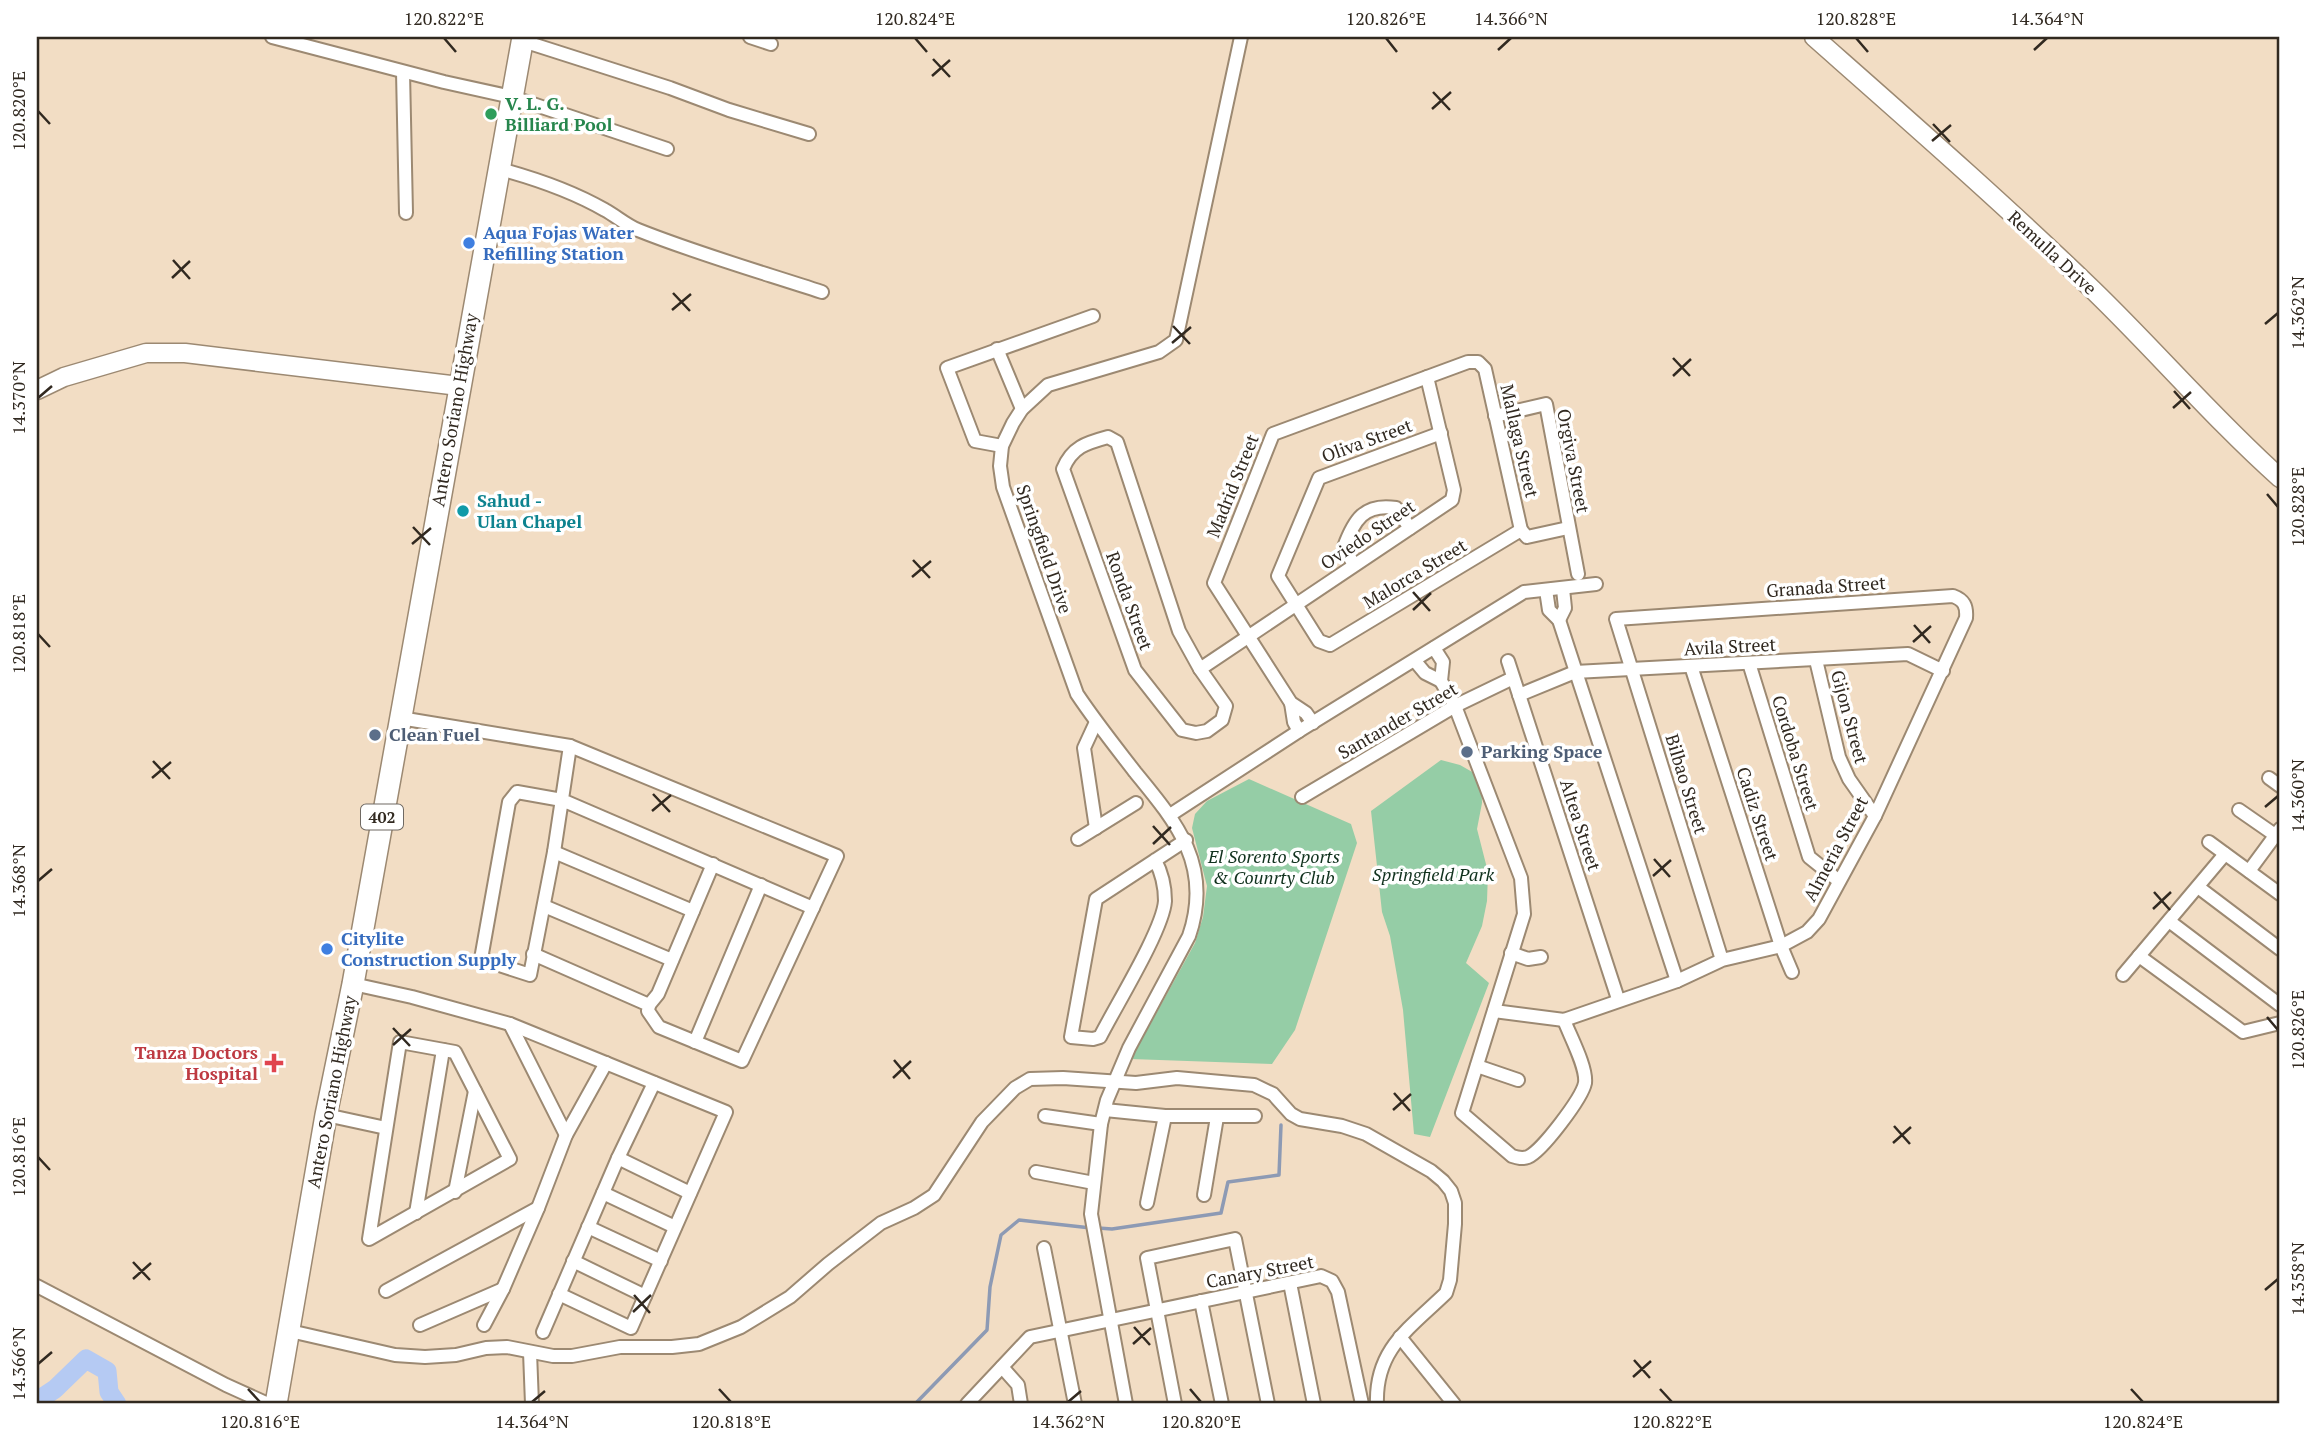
<svg xmlns="http://www.w3.org/2000/svg" width="2317" height="1441" font-family="'PT Serif',serif">
  <rect width="100%" height="100%" fill="#f2ddc4"/>
  <g fill="#95cda6">
    <polygon points="1441,760 1460,765 1481,777 1482,803 1477,829 1488,872 1487,901 1482,926 1466,963 1489,983 1430,1137 1414,1134 1403,1010 1390,936 1382,912 1371,811"/>
    <polygon points="1249,779 1351,824 1357,843 1295,1030 1272,1064 1131,1059 1195,943 1203,917 1207,886 1192,828 1195,814 1207,801"/>
  </g>
  <g fill="none" stroke-linecap="round" stroke-linejoin="round">
    <g stroke="#8d9ab4" stroke-width="3.5">
      <polyline points="1098,1228 1112,1229 1221,1213 1228,1182 1279,1175 1281,1125"/>
      <polyline points="915,1404 987,1330 990,1287 1001,1235 1019,1220 1091,1228"/>
    </g>
    <polyline stroke="#b5caf3" stroke-width="19" points="37,1401 55,1389 86,1359 107,1371 109,1392 117,1404"/>
    <g stroke="#9c8972" stroke-width="16">
      <g id="street">
        <polyline points="272,37 444,82 512,97 667,149"/>
        <polyline points="750,37 771,44"/>
        <polyline points="523,41 670,88 729,110 809,134"/>
        <polyline points="403,72 406,213"/>
        <path d="M500,169C537,179 572,191 605,210C616,216 626,225 638,230C698,254 761,272 822,292"/>
        <polyline points="997,349 1022,409"/>
        <polyline points="1495,416 1546,404 1578,574"/>
        <polyline points="1441,433 1319,478 1278,576 1319,641 1330,645 1521,530 1527,537 1568,528"/>
        <path d="M1108,437L1117,442L1179,631L1200,669L1226,706L1222,720L1207,731L1196,733L1182,730L1135,670L1063,469C1072,447 1086,443 1108,437Z"/>
        <polyline points="1002,446 975,441 947,368 1093,316"/>
        <path d="M1354,565L1344,547C1354,520 1364,503 1396,508L1410,528"/>
        <polyline points="1546,590 1549,610 1559,620 1565,608 1563,589"/>
        <polyline points="1559,620 1677,981"/>
        <path d="M1434,648L1443,662L1441,681L1455,706L1521,878L1524,914L1462,1113L1512,1156C1518,1158 1522,1159 1528,1157C1542,1151 1582,1098 1585,1083C1587,1067 1570,1036 1564,1020"/>
        <polyline points="1816,660 1839,757 1849,779 1875,816"/>
        <polyline points="1415,661 1425,673 1441,681"/>
        <polyline points="1508,661 1618,999"/>
        <polyline points="1749,663 1809,857 1839,881"/>
        <polyline points="1691,666 1781,946 1792,972"/>
        <polyline points="1200,669 1452,500 1454,490 1427,377"/>
        <polyline points="1519,695 1575,672 1908,654 1943,671"/>
        <polyline points="1291,703 1294,722 1299,731"/>
        <polyline points="400,718 570,746 837,856 742,1061 659,1027 648,1011 649,1005 533,954"/>
        <polyline points="1096,722 1084,748 1096,828"/>
        <polyline points="1313,723 1306,713 1291,703 1214,583 1273,434 1468,362 1478,362 1485,369 1521,530"/>
        <polyline points="570,746 554,852 530,975 481,959 509,802 517,792 562,800 813,908"/>
        <polyline points="2269,778 2280,786"/>
        <polyline points="1302,797 1455,706 1513,678"/>
        <polyline points="2239,810 2275,835"/>
        <polyline points="1170,815 1299,731 1524,592 1596,584"/>
        <polyline points="1078,839 1136,803"/>
        <polyline points="2209,842 2280,894"/>
        <polyline points="554,852 693,911"/>
        <path d="M1155,860C1162,873 1165,885 1165,901C1163,930 1115,1007 1100,1037L1093,1039L1071,1037L1096,899L1186,840"/>
        <polyline points="2249,871 2280,829"/>
        <polyline points="2198,887 2280,949"/>
        <polyline points="544,906 672,960"/>
        <polyline points="2169,921 2280,1005"/>
        <polyline points="1511,953 1528,959 1541,957"/>
        <polyline points="2139,956 2243,1032 2280,1023"/>
        <polyline points="2123,975 2225,854"/>
        <polyline points="353,984 412,997 510,1024 726,1112 631,1328 559,1294"/>
        <polyline points="649,1005 658,994 713,864"/>
        <path d="M1494,1011L1564,1020L1677,981L1722,960L1781,946L1807,932L1819,919L1875,816L1966,618C1967,606 1964,600 1953,596L1616,619L1722,960"/>
        <polyline points="510,1024 566,1135"/>
        <polygon points="400,1042 455,1052 510,1159 369,1239"/>
        <polyline points="695,1042 761,885"/>
        <polyline points="1477,1066 1518,1080"/>
        <polyline points="1105,1110 1165,1116 1255,1116"/>
        <polyline points="326,1115 386,1128"/>
        <polyline points="1045,1116 1101,1124"/>
        <polyline points="618,1158 690,1193"/>
        <polyline points="1036,1172 1094,1183"/>
        <polyline points="455,1192 475,1091"/>
        <polyline points="603,1193 675,1227"/>
        <polyline points="1204,1195 1217,1117"/>
        <polyline points="1147,1203 1165,1116"/>
        <polyline points="416,1213 443,1050"/>
        <polyline points="588,1227 661,1261"/>
        <polyline points="1044,1248 1075,1404"/>
        <polyline points="573,1261 645,1296"/>
        <polyline points="1290,1283 1314,1404"/>
        <polyline points="37,1286 226,1385 268,1404"/>
        <polyline points="386,1291 538,1208"/>
        <polyline points="1201,1301 1222,1404"/>
        <polyline points="420,1325 503,1289"/>
        <polyline points="484,1325 503,1289 538,1208 566,1135 606,1063"/>
        <path d="M290,1331L395,1355L425,1357L456,1355L486,1348L507,1347L553,1356H572L620,1347H672L699,1344L741,1327L790,1297L828,1264L881,1223L914,1208L934,1195L982,1122L1015,1088L1030,1079L1063,1078L1136,1083L1177,1078L1254,1085L1273,1094L1291,1114L1300,1119L1342,1126L1366,1134L1431,1171L1443,1181L1451,1191L1455,1203V1224L1450,1280L1446,1293C1410,1328 1375,1349 1377,1404"/>
        <polyline points="543,1332 618,1158 654,1083"/>
        <polyline points="1400,1337 1454,1404"/>
        <polyline points="530,1352 532,1404"/>
        <polyline points="1002,1367 1018,1385 1021,1404"/>
        <polyline points="967,1404 1030,1337 1321,1276 1332,1281 1338,1292 1362,1404"/>
        <path d="M1126,1404L1091,1214L1101,1124L1107,1100L1129,1048L1189,936C1213,866 1177,823 1135,772C1115,746 1095,721 1077,694L1003,487L1000,466L1002,446L1013,423L1022,409L1048,385L1159,352L1176,340L1241,37"/>
        <polyline points="1175,1404 1147,1258 1235,1239 1268,1404"/>
      </g>
    </g>
    <g stroke="#9c8972" stroke-width="21">
      <g id="secondary">
        <path d="M1814,37C1908,120 2003,203 2093,290C2157,352 2214,419 2280,478"/>
        <polyline points="37,390 64,377 146,353 185,353 459,386"/>
      </g>
    </g>
    <g stroke="#9c8972" stroke-width="24">
      <polyline id="primary" points="276,1404 326,1115 353,984 523,37"/>
    </g>
    <use href="#street" stroke="#fff" stroke-width="12"/>
    <use href="#secondary" stroke="#fff" stroke-width="18"/>
    <use href="#primary" stroke="#fff" stroke-width="21"/>
  </g>
  <path fill="none" stroke="#312920" stroke-width="2.5" d="M444,38L456,52M915,38L927,52M1386,38L1397,52M1856,38L1868,52M1498,50L1511,38M2034,50L2047,38M933,59L950,77M932,76L950,60M1433,92L1450,110M1432,109L1451,92M38,111L50,124M1933,124L1950,142M1932,141L1951,125M173,260L190,279M172,278L190,261M673,293L690,311M672,310L691,294M2265,324L2278,313M1173,326L1190,344M1172,343L1191,327M1673,358L1690,376M1673,376L1691,359M2174,391L2190,409M38,398L52,386M2173,408L2191,392M2267,494L2278,507M413,527L430,545M412,544L431,528M913,560L930,578M912,577L931,561M1413,592L1430,611M1413,610L1431,593M1914,625L1930,643M38,634L50,647M1913,642L1931,626M153,761L170,779M152,778L171,762M653,794L670,812M2265,807L2278,796M652,811L671,795M1153,826L1170,845M1153,844L1171,827M1654,859L1670,877M1653,876L1671,860M38,881L52,869M2154,892L2170,910M2153,909L2171,892M2267,1017L2278,1030M393,1028L410,1046M393,1045L411,1029M894,1060L910,1079M893,1078L911,1061M1394,1093L1410,1111M1393,1110L1411,1094M1894,1126L1910,1144M1893,1143L1911,1127M38,1157L50,1170M133,1262L150,1280M133,1279L151,1263M2265,1290L2278,1279M634,1295L650,1313M633,1312L651,1295M1134,1327L1150,1345M1133,1344L1151,1328M1634,1360L1650,1378M38,1364L52,1352M1633,1377L1651,1361M248,1389L260,1402M719,1389L731,1402M1190,1389L1201,1402M1660,1389L1672,1402M2131,1389L2143,1402M532,1402L545,1391M1068,1402L1081,1391"/>
  <circle fill="#2e9e5b" stroke="#fff" stroke-width="2.5" cx="491" cy="114" r="7"/>
  <g fill="#3f7fe0" stroke="#fff" stroke-width="2.5">
    <circle cx="469" cy="243" r="7"/>
    <circle cx="327" cy="949" r="7"/>
  </g>
  <circle fill="#0f9aa8" stroke="#fff" stroke-width="2.5" cx="463" cy="511" r="7"/>
  <g fill="#5c6f8a" stroke="#fff" stroke-width="2.5">
    <circle cx="375" cy="735" r="7"/>
    <circle cx="1467" cy="752" r="7"/>
  </g>
  <path fill="#e0444e" stroke="#fff" stroke-width="2.5" d="M270.5 1052.5h7v7h7v7h-7v7h-7v-7h-7v-7h7z"/>
  <g text-anchor="middle" stroke-width="7" stroke-linejoin="round" paint-order="stroke">
    <rect fill="#fff" stroke="#6f6963" stroke-width="2" x="361" y="804.5" width="42" height="25" rx="5"/>
    <g font-size="16" font-weight="bold" fill="#312920">
      <text x="382" y="823">402</text>
    </g>
    <g font-size="18" font-weight="bold" fill="#27864d" stroke="#fff" text-anchor="start">
      <text x="505" y="110">V. L. G.<tspan x="505" dy="21">Billiard Pool</tspan></text>
    </g>
    <g font-size="18" font-weight="bold" fill="#366cbe" stroke="#fff" text-anchor="start">
      <text x="483" y="239">Aqua Fojas Water<tspan x="483" dy="21">Refilling Station</tspan></text>
      <text x="341" y="945">Citylite<tspan x="341" dy="21">Construction Supply</tspan></text>
    </g>
    <g font-size="18" fill="#312920" stroke="#fff">
      <text transform="translate(2052 253) rotate(43)" y="6">Remulla Drive</text>
      <text transform="translate(455 410) rotate(-80)" y="6">Antero Soriano Highway</text>
      <text transform="translate(1367 441) rotate(-20)" y="6">Oliva Street</text>
      <text transform="translate(1519 441) rotate(77)" y="6">Mallaga Street</text>
      <text transform="translate(1573 461) rotate(79)" y="6">Orgiva Street</text>
      <text transform="translate(1233 486) rotate(-68)" y="6">Madrid Street</text>
      <text transform="translate(1368 535) rotate(-34)" y="6">Oviedo Street</text>
      <text transform="translate(1044 549) rotate(71)" y="6">Springfield Drive</text>
      <text transform="translate(1415 574) rotate(-31)" y="6">Malorca Street</text>
      <text transform="translate(1826 587) rotate(-4)" y="6">Granada Street</text>
      <text transform="translate(1129 601) rotate(70)" y="6">Ronda Street</text>
      <text transform="translate(1730 647) rotate(-3)" y="6">Avila Street</text>
      <text transform="translate(1849 717) rotate(75)" y="6">Gijon Street</text>
      <text transform="translate(1398 721) rotate(-30)" y="6">Santander Street</text>
      <text transform="translate(1795 753) rotate(73)" y="6">Cordoba Street</text>
      <text transform="translate(1686 784) rotate(73)" y="6">Bilbao Street</text>
      <text transform="translate(1757 814) rotate(72)" y="6">Cadiz Street</text>
      <text transform="translate(1580 825) rotate(72)" y="6">Altea Street</text>
      <text transform="translate(1836 849) rotate(-62)" y="6">Almeria Street</text>
      <text transform="translate(332 1092) rotate(-79)" y="6">Antero Soriano Highway</text>
      <text transform="translate(1260 1272) rotate(-11)" y="6">Canary Street</text>
    </g>
    <g font-size="18" font-weight="bold" fill="#0d838f" stroke="#fff" text-anchor="start">
      <text x="477" y="507">Sahud -<tspan x="477" dy="21">Ulan Chapel</tspan></text>
    </g>
    <g font-size="18" font-weight="bold" fill="#4e5e75" stroke="#fff" text-anchor="start">
      <text x="389" y="741">Clean Fuel</text>
      <text x="1481" y="758">Parking Space</text>
    </g>
    <g font-size="18" font-style="italic" fill="#10311d" stroke="#fff">
      <text x="1274" y="863">El Sorento Sports<tspan x="1274" dy="21">&amp; Counrty Club</tspan></text>
      <text x="1433" y="881">Springfield Park</text>
    </g>
    <g font-size="18" font-weight="bold" fill="#be3a42" stroke="#fff" text-anchor="end">
      <text x="258" y="1059">Tanza Doctors<tspan x="258" dy="21">Hospital</tspan></text>
    </g>
  </g>
  <rect width="2317" height="1441" fill="none" stroke="#ffffff" stroke-width="77"/>
  <rect x="38" y="38" width="2240" height="1364" fill="none" stroke="#312920" stroke-width="2.5"/>
  <g font-size="18" text-anchor="middle" fill="#312920">
    <text x="444" y="25">120.822°E</text>
    <text x="915" y="25">120.824°E</text>
    <text x="1386" y="25">120.826°E</text>
    <text x="1511" y="25">14.366°N</text>
    <text x="1856" y="25">120.828°E</text>
    <text x="2047" y="25">14.364°N</text>
    <text transform="translate(19 111) rotate(-90)" y="6">120.820°E</text>
    <text transform="translate(2298 313) rotate(-90)" y="6">14.362°N</text>
    <text transform="translate(19 398) rotate(-90)" y="6">14.370°N</text>
    <text transform="translate(2298 507) rotate(-90)" y="6">120.828°E</text>
    <text transform="translate(19 634) rotate(-90)" y="6">120.818°E</text>
    <text transform="translate(2298 796) rotate(-90)" y="6">14.360°N</text>
    <text transform="translate(19 881) rotate(-90)" y="6">14.368°N</text>
    <text transform="translate(2298 1030) rotate(-90)" y="6">120.826°E</text>
    <text transform="translate(19 1157) rotate(-90)" y="6">120.816°E</text>
    <text transform="translate(2298 1279) rotate(-90)" y="6">14.358°N</text>
    <text transform="translate(19 1364) rotate(-90)" y="6">14.366°N</text>
    <text x="260" y="1428">120.816°E</text>
    <text x="532" y="1428">14.364°N</text>
    <text x="731" y="1428">120.818°E</text>
    <text x="1068" y="1428">14.362°N</text>
    <text x="1201" y="1428">120.820°E</text>
    <text x="1672" y="1428">120.822°E</text>
    <text x="2143" y="1428">120.824°E</text>
  </g>
</svg>
